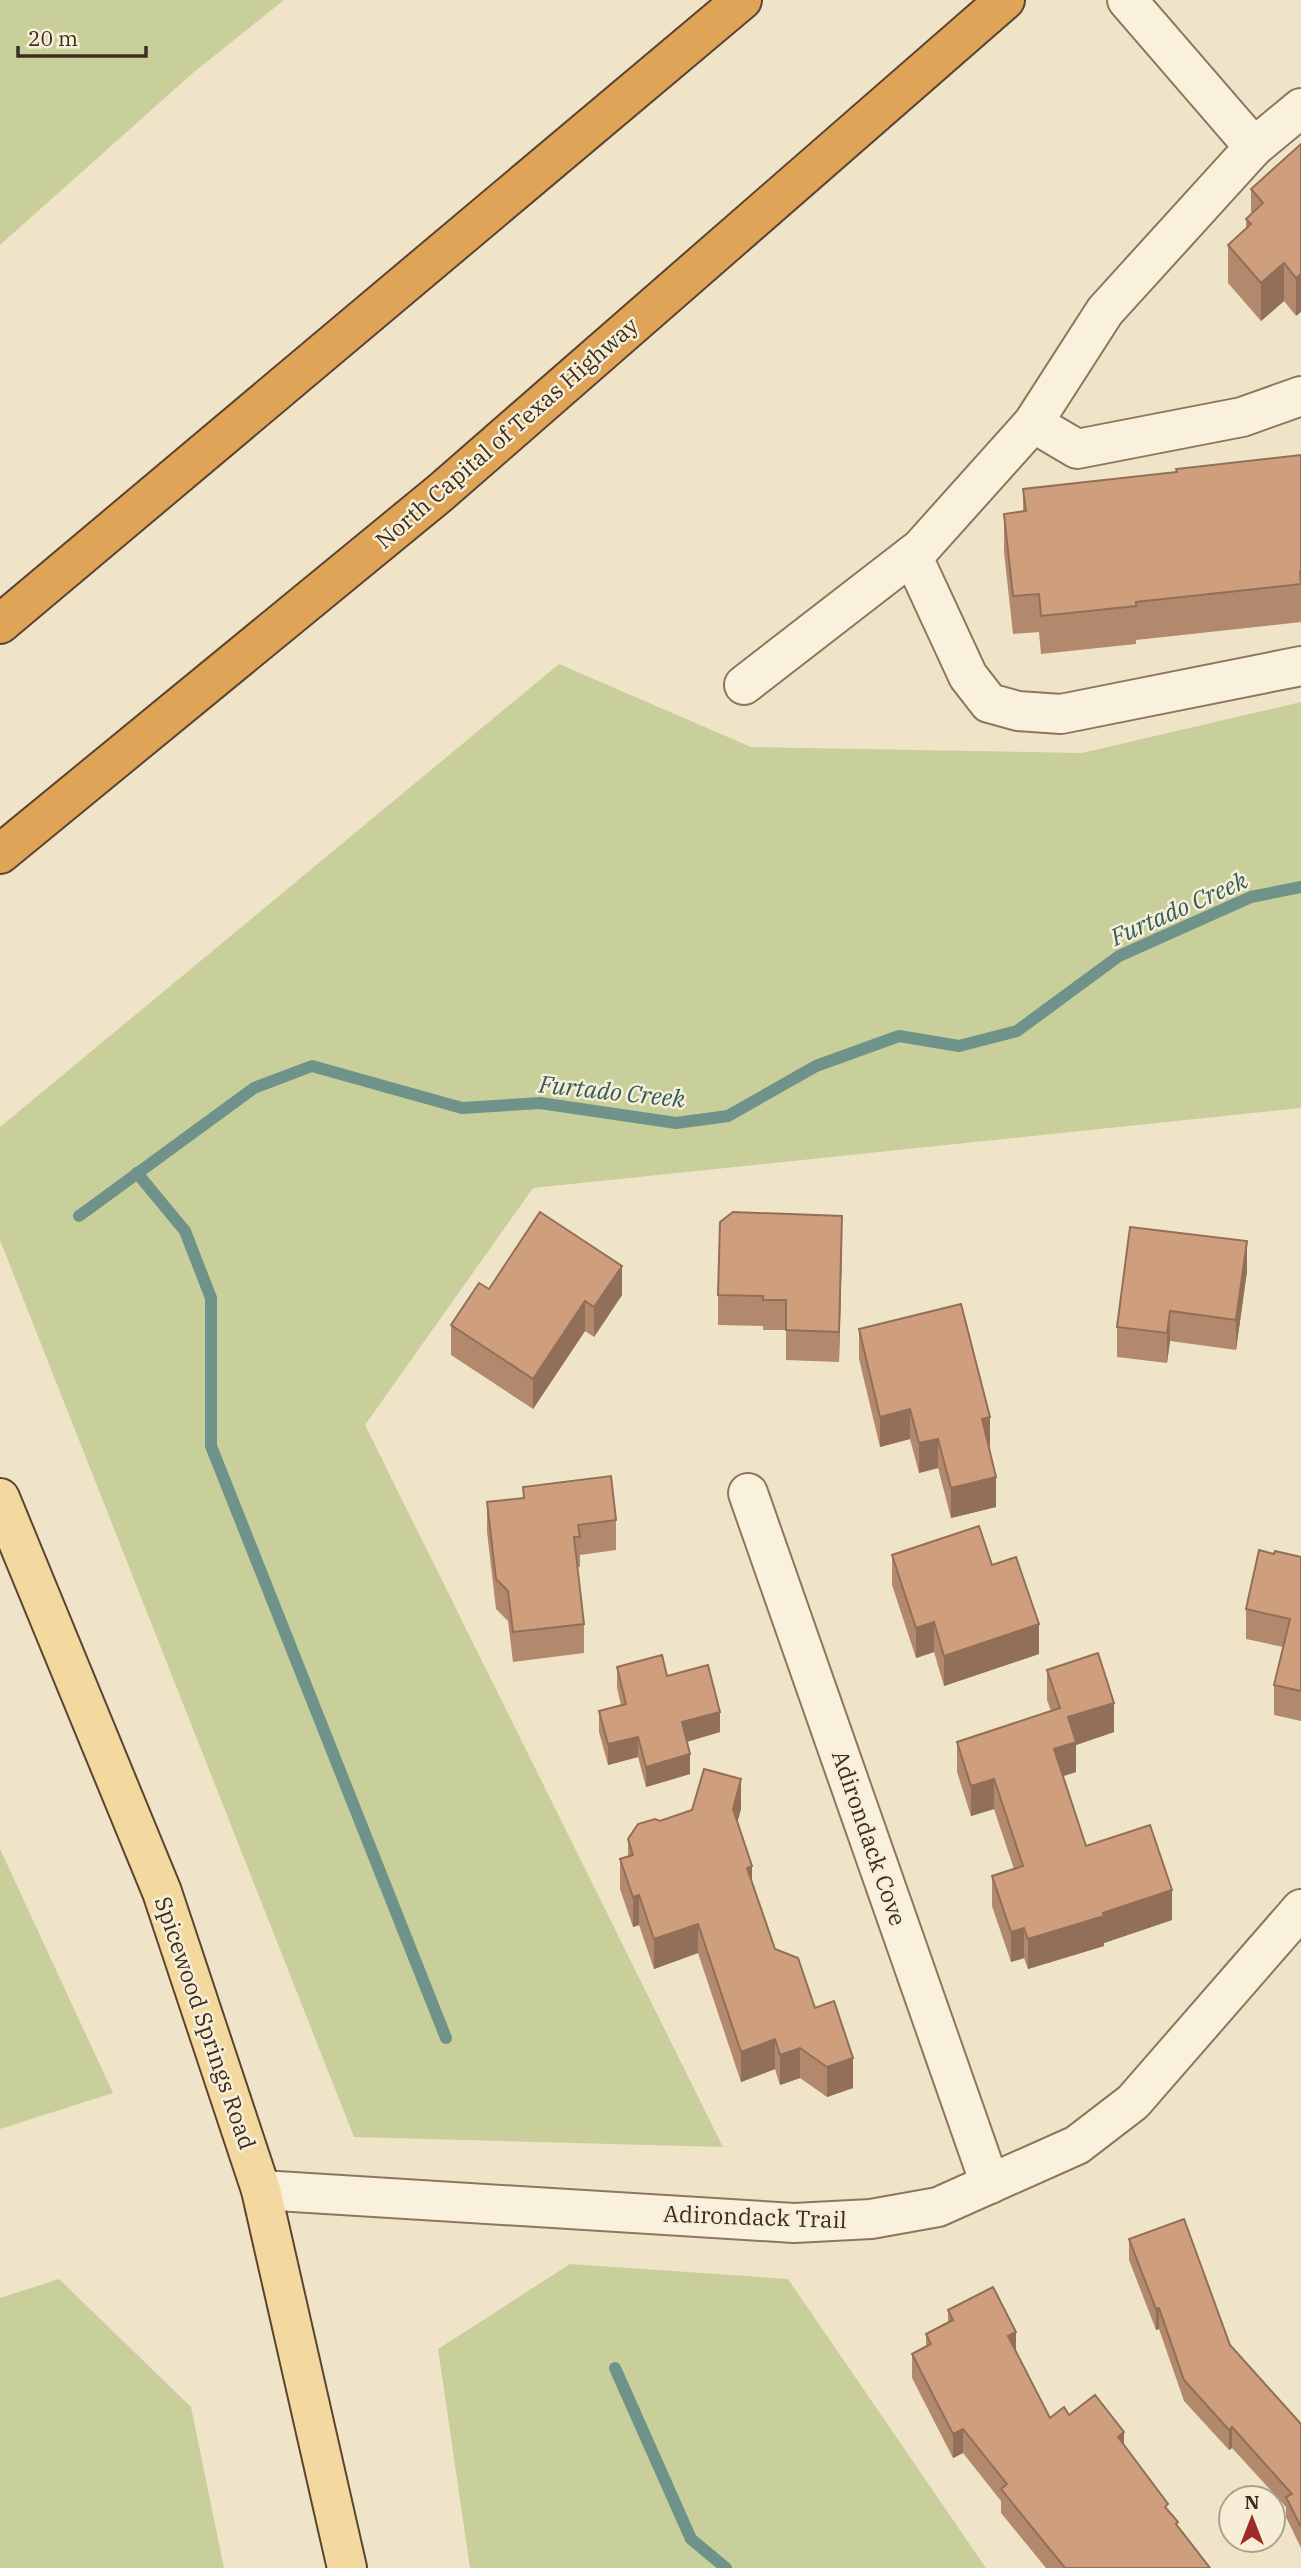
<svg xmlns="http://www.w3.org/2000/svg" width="1301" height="2568" font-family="'IBM Plex Serif',serif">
  <rect width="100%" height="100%" fill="#f0e4c8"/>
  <g fill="#c9cf9b">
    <polygon points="0,0 284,0 194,72 0,245"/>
    <polygon points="559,664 751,747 1082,753 1301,702 1301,1108 533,1188 365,1425 723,2147 354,2137 0,1240 0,1127"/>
    <polygon points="0,1849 113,2093 0,2129"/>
    <polygon points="570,2264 788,2279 986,2568 470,2568 438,2349"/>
    <polygon points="59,2279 191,2407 224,2568 0,2568 0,2298"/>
  </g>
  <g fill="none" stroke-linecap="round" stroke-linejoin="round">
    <g stroke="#6f938a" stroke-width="12">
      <polyline points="137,1173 185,1231 211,1298 211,1446 446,2038"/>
      <polyline points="79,1216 254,1088 312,1066 462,1108 540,1103 676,1123 728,1116 816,1066 899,1036 959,1046 1017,1031 1119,956 1251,897 1301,887"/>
      <polyline points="615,2368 691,2539 726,2568"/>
    </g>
    <g stroke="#8d765c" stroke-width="42">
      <g id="minor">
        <polyline points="1127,0 1254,147 1105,311 1033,423 1077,449 1242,417 1301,396"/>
        <polyline points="1254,147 1301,108"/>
        <polyline points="912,555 968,676 989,703 1018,711 1061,714 1301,666"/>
        <polyline points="744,685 921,548 1033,423"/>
        <polyline points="748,1493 990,2184"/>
        <polyline points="261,2190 794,2223 871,2219 938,2207 1077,2145 1133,2102 1301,1909"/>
      </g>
    </g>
    <g stroke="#5b4430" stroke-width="42">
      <polyline id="major" points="0,1498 162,1892 261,2190 347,2568"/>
    </g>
    <g stroke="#5b4430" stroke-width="42">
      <g id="highway">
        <polyline points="0,624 742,0"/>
        <polyline points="0,854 440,493 1005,0"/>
      </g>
    </g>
    <use href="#minor" stroke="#faf1dc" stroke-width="38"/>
    <use href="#major" stroke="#f3d9a0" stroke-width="38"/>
    <use href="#highway" stroke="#e0a458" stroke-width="38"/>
  </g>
  <g fill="#b2896c">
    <polygon points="1301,144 1296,316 1284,301 1261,321 1228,283 1228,245 1246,229 1246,219 1251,214 1251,189"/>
    <polygon points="1301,455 1301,622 1136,640 1136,644 1041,654 1039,632 1013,634 1004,552 1004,514 1023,511 1023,489 1176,472"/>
    <polygon points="842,1246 839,1362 786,1360 786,1330 763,1330 763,1326 718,1325 718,1295"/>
    <polygon points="1247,1271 1236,1350 1170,1341 1167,1363 1117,1357 1117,1327"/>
    <polygon points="489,1289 622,1295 594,1337 585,1331 533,1409 451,1355 451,1325"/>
    <polygon points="859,1329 990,1447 989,1447 996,1507 951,1518 938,1468 919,1473 910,1439 880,1447 859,1359"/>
    <polygon points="523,1487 616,1520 616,1550 580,1555 580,1567 577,1567 584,1624 584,1653 513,1662 508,1621 496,1609 487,1532 487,1502 523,1498"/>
    <polygon points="1274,1554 1301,1557 1301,1721 1274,1715 1274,1685 1283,1647 1246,1639 1246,1609"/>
    <polygon points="892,1555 992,1565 1039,1654 944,1686 934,1652 916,1658 892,1585"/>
    <polygon points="617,1667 667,1676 720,1732 687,1742 690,1774 646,1787 638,1757 608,1765 599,1732 599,1711 621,1705 617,1688"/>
    <polygon points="1047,1670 1114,1732 1076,1745 1076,1772 1063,1776 1086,1846 1172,1920 1104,1943 1104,1946 1028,1969 1024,1958 1011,1962 992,1906 992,1876 1014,1869 994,1809 971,1816 957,1772 957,1742 1051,1711 1047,1700"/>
    <polygon points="741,1809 737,1822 752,1882 775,1949 815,2008 853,2088 827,2097 800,2078 780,2085 775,2069 741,2082 698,1953 654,1969 639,1925 633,1927 620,1889 620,1859 628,1857 628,1839"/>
    <polygon points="1129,2239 1230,2345 1301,2424 1301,2548 1286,2517 1286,2507 1232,2448 1229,2450 1184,2401 1159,2329 1156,2330 1129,2260"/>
    <polygon points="948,2310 1016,2353 1050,2418 1069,2415 1124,2445 1178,2527 1210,2568 1046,2568 1001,2513 1001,2501 963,2453 953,2458 912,2378 912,2354 926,2346 926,2334 948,2323"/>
  </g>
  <g fill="#916f58">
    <polygon points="1284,263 1284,301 1261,321 1261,283"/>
    <polygon points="1301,274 1301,312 1296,316 1296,278"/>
    <polygon points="842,1216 842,1246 839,1362 839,1332"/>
    <polygon points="1247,1241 1247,1271 1236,1350 1236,1320"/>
    <polygon points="622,1266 622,1295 594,1337 594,1307"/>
    <polygon points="585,1301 585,1331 533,1409 533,1379"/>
    <polygon points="1170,1311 1170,1341 1167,1363 1167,1333"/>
    <polygon points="910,1409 910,1439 880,1447 880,1417"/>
    <polygon points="990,1417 990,1447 982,1449 982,1419"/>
    <polygon points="938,1439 938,1468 919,1473 919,1443"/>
    <polygon points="996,1477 996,1507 951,1518 951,1488"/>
    <polygon points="934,1622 934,1652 916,1658 916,1628"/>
    <polygon points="1039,1624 1039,1654 944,1686 944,1656"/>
    <polygon points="1114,1703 1114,1732 1076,1745 1076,1772 1054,1779 1054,1749 1068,1717"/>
    <polygon points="720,1712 720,1732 682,1743 682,1722"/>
    <polygon points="638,1737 638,1757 608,1765 608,1744"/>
    <polygon points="690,1754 690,1774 646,1787 646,1767"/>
    <polygon points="741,1779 741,1809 733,1839 733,1809"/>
    <polygon points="994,1779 994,1809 971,1816 971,1786"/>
    <polygon points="752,1866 752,1895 747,1868"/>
    <polygon points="1172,1890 1172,1920 1104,1943 1104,1946 1028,1969 1028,1939"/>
    <polygon points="639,1895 639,1925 633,1927 633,1897"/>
    <polygon points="698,1924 698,1953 654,1969 654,1939"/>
    <polygon points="1024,1928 1024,1958 1011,1962 1011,1932"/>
    <polygon points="775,2039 775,2069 741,2082 741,2052"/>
    <polygon points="800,2048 800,2078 780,2085 780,2055"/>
    <polygon points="853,2058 853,2088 827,2097 827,2067"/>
    <polygon points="1159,2308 1159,2329 1156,2330 1156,2309"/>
    <polygon points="1016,2332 1016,2357 1008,2336"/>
    <polygon points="1232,2427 1232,2448 1229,2450 1229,2430"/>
    <polygon points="963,2429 963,2453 953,2458 953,2434"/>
    <polygon points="1124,2432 1124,2457 1118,2437"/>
  </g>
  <g fill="#cf9f7d" stroke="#916f58" stroke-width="2">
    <polygon points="1301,144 1301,274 1296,278 1284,263 1261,283 1228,245 1251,224 1246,219 1263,203 1251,189"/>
    <polygon points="1301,455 1301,572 1300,572 1301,584 1136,602 1136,606 1041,616 1039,594 1013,596 1004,514 1026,511 1023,489 1177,472 1176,469"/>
    <polygon points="540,1212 622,1266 594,1307 585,1301 533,1379 451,1325 479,1283 489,1289"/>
    <polygon points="733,1212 842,1216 839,1332 786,1330 786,1300 763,1300 763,1296 718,1295 720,1222"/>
    <polygon points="1130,1227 1247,1241 1236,1320 1170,1311 1167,1333 1117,1327"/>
    <polygon points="961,1304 990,1417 982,1419 996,1477 951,1488 938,1439 919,1443 910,1409 880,1417 859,1329"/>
    <polygon points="611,1476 616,1520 578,1525 580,1537 574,1537 584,1624 513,1632 508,1591 496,1579 487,1502 524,1498 523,1487"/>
    <polygon points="979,1526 992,1565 1016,1557 1039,1624 944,1656 934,1622 916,1628 892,1555"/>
    <polygon points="1259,1550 1274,1554 1275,1551 1301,1557 1301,1691 1274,1685 1290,1619 1246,1609"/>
    <polygon points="1098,1653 1114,1703 1068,1717 1076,1742 1054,1749 1086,1846 1150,1825 1172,1890 1103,1913 1104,1916 1028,1939 1024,1928 1011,1932 992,1876 1023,1866 994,1779 971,1786 957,1742 1060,1708 1047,1670"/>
    <polygon points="662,1655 667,1676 708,1665 720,1712 682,1722 690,1754 646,1767 638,1737 608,1744 599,1711 626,1704 617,1667"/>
    <polygon points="704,1769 741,1779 733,1809 752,1866 747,1868 775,1949 798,1958 815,2008 834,2001 853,2058 827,2067 800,2048 780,2055 775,2039 741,2052 698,1924 654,1939 639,1895 633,1897 620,1859 633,1855 628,1839 638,1824 655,1819 660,1821 692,1810"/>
    <polygon points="1184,2219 1230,2345 1301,2424 1301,2527 1286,2497 1292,2494 1232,2427 1229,2430 1184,2380 1159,2308 1156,2309 1129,2239"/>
    <polygon points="993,2287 1016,2332 1008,2336 1050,2418 1064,2407 1069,2415 1095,2395 1124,2432 1118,2437 1168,2504 1165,2507 1178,2522 1176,2524 1210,2568 1065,2568 1001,2489 1007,2484 963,2429 953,2434 912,2354 931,2344 926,2334 953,2320 948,2310"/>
  </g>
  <g text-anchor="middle" stroke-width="5" stroke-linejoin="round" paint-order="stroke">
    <g font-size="23" fill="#3d2e20" stroke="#f7eed8">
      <text transform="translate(507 433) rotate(-41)" y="8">North Capital of Texas Highway</text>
      <text transform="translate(869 1838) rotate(71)" y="8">Adirondack Cove</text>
      <text transform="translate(205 2023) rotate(71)" y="8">Spicewood Springs Road</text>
      <text transform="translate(755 2217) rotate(2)" y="8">Adirondack Trail</text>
    </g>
    <g font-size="24" font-style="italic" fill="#2f5d5a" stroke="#f7eed8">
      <text transform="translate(1179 909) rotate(-24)" y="8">Furtado Creek</text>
      <text transform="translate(612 1092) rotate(6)" y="8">Furtado Creek</text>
    </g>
  </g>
  <g transform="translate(1252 2519)"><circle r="33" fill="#f7eed8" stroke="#ada18e" stroke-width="2"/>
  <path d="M0-5L12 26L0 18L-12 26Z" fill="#9e2a2b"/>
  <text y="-10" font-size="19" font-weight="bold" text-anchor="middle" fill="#3d2e20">N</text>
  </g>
  <path d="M18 46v10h128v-10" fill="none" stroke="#3d2e20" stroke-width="3.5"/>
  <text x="28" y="46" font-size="21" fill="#3d2e20" stroke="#f7eed8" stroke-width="5" paint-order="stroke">20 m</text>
</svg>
